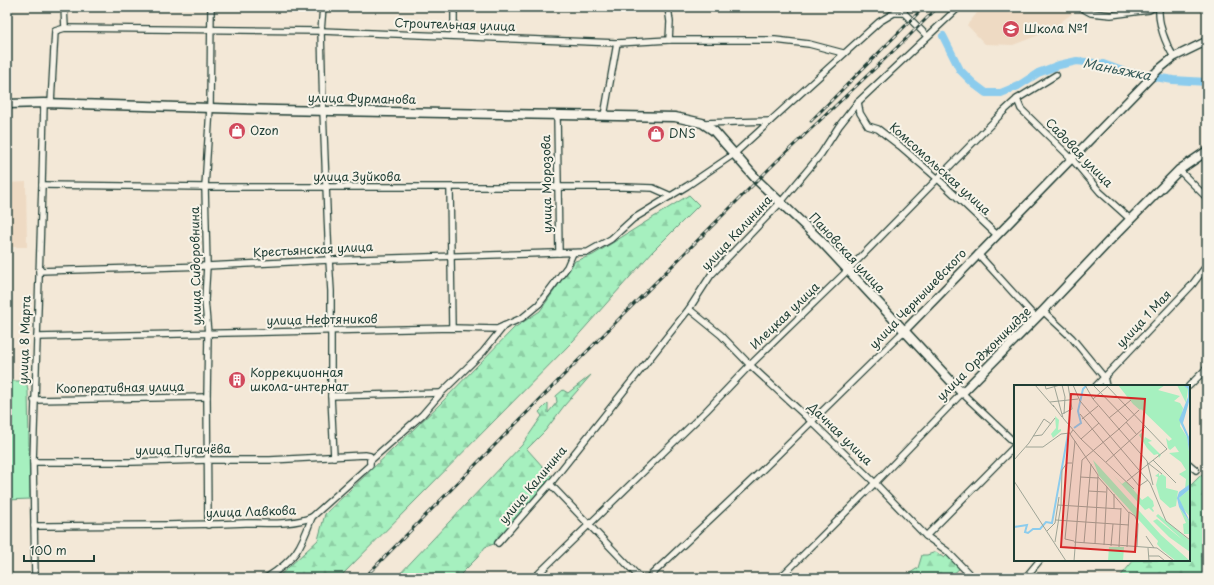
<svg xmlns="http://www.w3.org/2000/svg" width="1214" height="585" font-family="'Playpen Sans',sans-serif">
  <defs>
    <pattern id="forest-firs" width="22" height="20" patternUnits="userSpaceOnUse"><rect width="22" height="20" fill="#a6f0bf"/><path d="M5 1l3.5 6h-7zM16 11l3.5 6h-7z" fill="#8ecfa5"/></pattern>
  </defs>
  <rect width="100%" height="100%" fill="#f3e8d7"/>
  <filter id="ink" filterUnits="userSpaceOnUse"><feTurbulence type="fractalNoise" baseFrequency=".025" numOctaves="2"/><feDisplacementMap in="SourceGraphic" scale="8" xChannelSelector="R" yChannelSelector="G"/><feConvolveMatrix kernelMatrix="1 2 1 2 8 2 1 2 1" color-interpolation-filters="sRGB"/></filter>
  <g filter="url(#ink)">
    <g fill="#eedac3">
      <polygon points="982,7 1075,7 1077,10 1047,32 1013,45 985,44 967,25"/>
      <polygon points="26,182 27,247 7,247 7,183"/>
    </g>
    <g fill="url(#forest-firs)" stroke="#62967a">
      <polygon points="689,195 699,205 653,251 573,341 339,578 277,578 318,540 325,514 440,404 514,328 540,311 575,261 593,255"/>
      <polygon points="591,375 564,406 545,431 527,449 552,477 494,544 485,547 478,557 457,578 396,578 522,445 542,416 539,412 548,403 548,413 557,402 556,396 563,390 568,393"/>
      <polygon points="1207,469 1207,578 1119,578 1134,560 1189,560 1189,487"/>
      <polygon points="936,552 944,558 947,555 960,568 951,576 951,578 902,578 918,568 922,555 927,555"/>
    </g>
    <polygon fill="#a6f0bf" stroke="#62967a" points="7,381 23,381 27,385 28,391 30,499 7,500"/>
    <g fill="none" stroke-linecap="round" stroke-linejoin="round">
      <polyline stroke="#8ccced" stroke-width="8" points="943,36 960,70 974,84 986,93 1001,93 1018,86 1038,73 1059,65 1077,61 1103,64 1125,72 1173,80 1207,82"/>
      <g stroke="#1f3d34" stroke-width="8">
        <g id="minor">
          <polyline points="64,7 65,28"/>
          <polyline points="323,7 321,31 323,110 329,260 331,291 331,396 334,457"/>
          <polyline points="668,7 670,22 669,40"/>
          <polyline points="1080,7 1091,13 1111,15 1149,10 1154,7"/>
          <path d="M1159,7C1158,24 1165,43 1174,57"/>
          <polyline points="904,13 904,7"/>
          <polyline points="454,36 454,7"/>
          <polyline points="1017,99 1021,109 1072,159 1100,192 1130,219"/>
          <polyline points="858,102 860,113 868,126 878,129 900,146 938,179 997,235"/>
          <polyline points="51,103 55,31 65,28 321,31 617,43 669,40 775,40 809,44 843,53"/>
          <polyline points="557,115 559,253"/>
          <polyline points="604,116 617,43"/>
          <polyline points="703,123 770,121"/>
          <polyline points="1179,170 1207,198"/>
          <polyline points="42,185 205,187 624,187 653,188 671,196"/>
          <polyline points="450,188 452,328"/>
          <polyline points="978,254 1036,318"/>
          <polyline points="39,271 207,266 329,260 588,252 611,239 633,219 687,186 734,154 879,22 894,13 904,13 927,36"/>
          <polyline points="689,309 721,335 750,365 812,422 875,483 926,536 947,551 973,578"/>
          <polyline points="1043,311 1072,338 1104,377 1106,386"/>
          <polyline points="37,337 452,328 497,329 522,318 539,304 567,267 573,253"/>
          <polyline points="1096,386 1192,285 1207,265"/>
          <polyline points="1189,386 1207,368"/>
          <polyline points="331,396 441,393"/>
          <polyline points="34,400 207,397"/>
          <polyline points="33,462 132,462 208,460 270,460 365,455 370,456 370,461"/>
          <polyline points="1189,464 1196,470"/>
          <polyline points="550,484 640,578"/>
          <polyline points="208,525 207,397 208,334 205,300 207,266 205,187 210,108 211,7"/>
          <path d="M34,526C104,525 175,526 246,523C266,523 294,525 312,517L370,465V461L422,415L441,393L483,352L504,326"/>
          <polyline points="926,536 1015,446"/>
          <polyline points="498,543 550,484 689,309 711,275 781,202 821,154 839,126 858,102 959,7"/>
          <polyline points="35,578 33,462 42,185 44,103"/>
          <path d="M266,578C295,560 301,548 312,517"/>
          <polyline points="534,578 706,411 750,365 848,270 1004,111 1017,99 1056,75"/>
          <polyline points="648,578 755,477 904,331"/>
          <polyline points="780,578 875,483 962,393 1015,443"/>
          <polyline points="1025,578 1040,560"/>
        </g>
      </g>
      <g stroke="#1f3d34" stroke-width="10">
        <polyline id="tertiary" points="904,331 1158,70 1174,57 1207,41"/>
      </g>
      <g stroke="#1f3d34" stroke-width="11">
        <polyline id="secondary" points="7,104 44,103 276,110 675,117 702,123 714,131 758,181 822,242 962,393 1043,311 1112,238 1179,170 1207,151"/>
      </g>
      <use href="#minor" stroke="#f7f3e8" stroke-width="5.5"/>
      <use href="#tertiary" stroke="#f7f3e8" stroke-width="7"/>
      <use href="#secondary" stroke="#f7f3e8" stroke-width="8"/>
      <g stroke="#1f3d34" stroke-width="3">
        <g id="rail">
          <polyline points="811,121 924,7"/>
          <polyline points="364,578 619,319 777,161 908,37 938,7"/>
        </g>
      </g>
      <use href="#rail" stroke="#f7f3e8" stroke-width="1.5" stroke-dasharray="4.5" stroke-linecap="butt"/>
    </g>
  </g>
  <defs>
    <g id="school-disc" transform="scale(0.9)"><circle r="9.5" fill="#d1495b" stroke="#f7f3e8"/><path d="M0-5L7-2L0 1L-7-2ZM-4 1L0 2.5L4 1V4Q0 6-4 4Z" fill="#fff"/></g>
    <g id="shop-disc" transform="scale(0.9)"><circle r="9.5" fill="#d1495b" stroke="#f7f3e8"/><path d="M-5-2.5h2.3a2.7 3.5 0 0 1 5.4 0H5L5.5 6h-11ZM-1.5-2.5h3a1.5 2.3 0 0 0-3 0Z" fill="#fff"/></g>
    <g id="building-disc" transform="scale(0.9)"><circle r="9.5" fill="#d1495b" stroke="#f7f3e8"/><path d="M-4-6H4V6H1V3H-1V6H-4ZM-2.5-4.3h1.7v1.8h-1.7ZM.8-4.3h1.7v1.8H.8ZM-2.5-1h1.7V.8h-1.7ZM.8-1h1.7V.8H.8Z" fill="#fff"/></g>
  </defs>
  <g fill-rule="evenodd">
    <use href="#school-disc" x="1011" y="29"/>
    <use href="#shop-disc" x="237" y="131"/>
    <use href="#shop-disc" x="656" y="134"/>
    <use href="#building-disc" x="237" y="380"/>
  </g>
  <g text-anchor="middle" stroke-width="4" stroke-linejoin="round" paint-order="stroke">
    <g font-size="12" fill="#1f3d34" stroke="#f7f3e8">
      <text transform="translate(455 25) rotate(2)" y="4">Строительная улица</text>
      <text transform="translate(362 99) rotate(1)" y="4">улица Фурманова</text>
      <text transform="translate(1079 153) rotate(46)" y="4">Садовая улица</text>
      <text transform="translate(940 169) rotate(42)" y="4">Комсомольская улица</text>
      <text x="357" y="181">улица Зуйкова</text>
      <text transform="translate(547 184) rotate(-91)" y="4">улица Морозова</text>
      <text transform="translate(737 233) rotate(-47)" y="4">улица Калинина</text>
      <text transform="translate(313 250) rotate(-3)" y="4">Крестьянская улица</text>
      <text transform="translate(847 253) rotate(47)" y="4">Пановская улица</text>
      <text transform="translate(196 266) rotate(-91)" y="4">улица Сидоровнина</text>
      <text transform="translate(918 299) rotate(-46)" y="4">улица Чернышевского</text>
      <text transform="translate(785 316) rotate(-44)" y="4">Илецкая улица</text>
      <text transform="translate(1144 319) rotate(-47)" y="4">улица 1 Мая</text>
      <text transform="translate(322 320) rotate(-1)" y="4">улица Нефтяников</text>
      <text transform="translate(25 340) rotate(-88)" y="4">улица 8 Марта</text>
      <text transform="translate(984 354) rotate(-45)" y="4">улица Орджоникидзе</text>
      <text transform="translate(120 388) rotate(-1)" y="4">Кооперативная улица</text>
      <text transform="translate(840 434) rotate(44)" y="4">Дачная улица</text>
      <text transform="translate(183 450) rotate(-1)" y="4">улица Пугачёва</text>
      <text transform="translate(533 485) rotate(-50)" y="4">улица Калинина</text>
      <text transform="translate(251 512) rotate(-2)" y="4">улица Лавкова</text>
    </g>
    <g font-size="12" fill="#1f3d34" stroke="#f7f3e8" text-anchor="start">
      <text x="1024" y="33">Школа №1</text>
      <text x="250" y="135">Ozon</text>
      <text x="669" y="138">DNS</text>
      <text x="250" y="377">Коррекционная<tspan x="250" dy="14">школа-интернат</tspan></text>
    </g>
    <g font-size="13" font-style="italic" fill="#355a59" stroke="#f7f3e8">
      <text transform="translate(1117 69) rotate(11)" y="5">Маньяжка</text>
    </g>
  </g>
  <g transform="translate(1014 385)">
    <rect width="176" height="176" fill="#f3e8d7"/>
    <path d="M104,0H151L144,5L166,11L160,16L166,18L169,23L166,41L173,52L176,74V99L171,104L172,94L165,89L172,85L167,77L155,68L165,67L161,61L156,65L154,63L152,53L155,56L158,54L127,24L126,25L119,19ZM163,0H170L174,4L172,18ZM41,31L45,35L44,45L47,44V46L39,53L37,49L42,43ZM129,47L130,55L131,52L138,56L134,57L147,70L145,73L144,69L140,70L133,63L125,50ZM79,75L147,150L176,176H162L148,165L143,159L144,156L85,91ZM145,88V91L148,89L152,92V103L164,106L162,121L156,123L146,114L142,100L144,92L141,91ZM99,90L108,99L112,96L128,115L134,111L139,116L140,121L138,123L140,126L139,127L135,123L131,125ZM176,104V132L167,121L165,113ZM165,122L176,137L175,149H170L169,139L172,138ZM144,129L176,156V167L155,152L139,136L143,134L170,156L142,131Z" fill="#a6f0bf"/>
    <path d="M95,162H110L109,176H94Z" fill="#a6f0bf"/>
    <path d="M169,0H176L175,17L169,38L176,54V74L173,52L165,35L174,12V4ZM176,99V104L165,113L176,137L165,122L163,113L165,107Z" fill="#8ccced"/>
    <path fill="none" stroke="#8ccced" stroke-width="2" d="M60,43L67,38L64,26L69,4L72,1M0,142L13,140L11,147L14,148L19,144H26L32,137L38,138L54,49"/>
    <path fill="none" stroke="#9ea496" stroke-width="1" d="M21,0L40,22M31,0L32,4L46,0M40,0L49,33L67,54L120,104M48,0L51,12L50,29M59,0L66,16L136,98L152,136L176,155M79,0L114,36M92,0L153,64L113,96M79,14L94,1M36,17L64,14M39,20L48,32M125,25L105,44L133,76L139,100M48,29L58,24L54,0M66,29L125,101L134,95M95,33L117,15M68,34L84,21M112,37L123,50M59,45L56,49L84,90L81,159M19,51L28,50L41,33M67,54L85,38M12,62H29L47,49L56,48M0,75L15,58L30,34L37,39M139,75L162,98M92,77L132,41M134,78L148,89M66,92L84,93M84,92L93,102L90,160M0,96L52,176M92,101L115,128L113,162M74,106L92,107M44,120L107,124M100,123V109M115,127L121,131L124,139L123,162M42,135L115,140M33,146L41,138L45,112M132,151L140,163M60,156L51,154L61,56M41,157L47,120L48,85L53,78H58M60,157L143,163L160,176M70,158L77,79M97,161L99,139M105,162L107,123M134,163L135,176M135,171H145L151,176M60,176L68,75L105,44L79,14L71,0"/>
    <path fill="#d62828" fill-opacity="0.15" stroke="#d62828" stroke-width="2" d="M57,9L131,14L121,167L47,162Z"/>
    <rect width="176" height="176" fill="none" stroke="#1f3d34" stroke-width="2"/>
  </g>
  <rect width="1214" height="585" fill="none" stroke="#f7f3e8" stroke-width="24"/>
  <rect x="12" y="12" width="1190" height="561" fill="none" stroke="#1f3d34" stroke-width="1.5" filter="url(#ink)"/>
  <path d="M24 555v6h70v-6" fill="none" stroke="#1f3d34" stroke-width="2"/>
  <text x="30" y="555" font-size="12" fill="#1f3d34" stroke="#f7f3e8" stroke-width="3" paint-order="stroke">100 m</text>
</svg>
